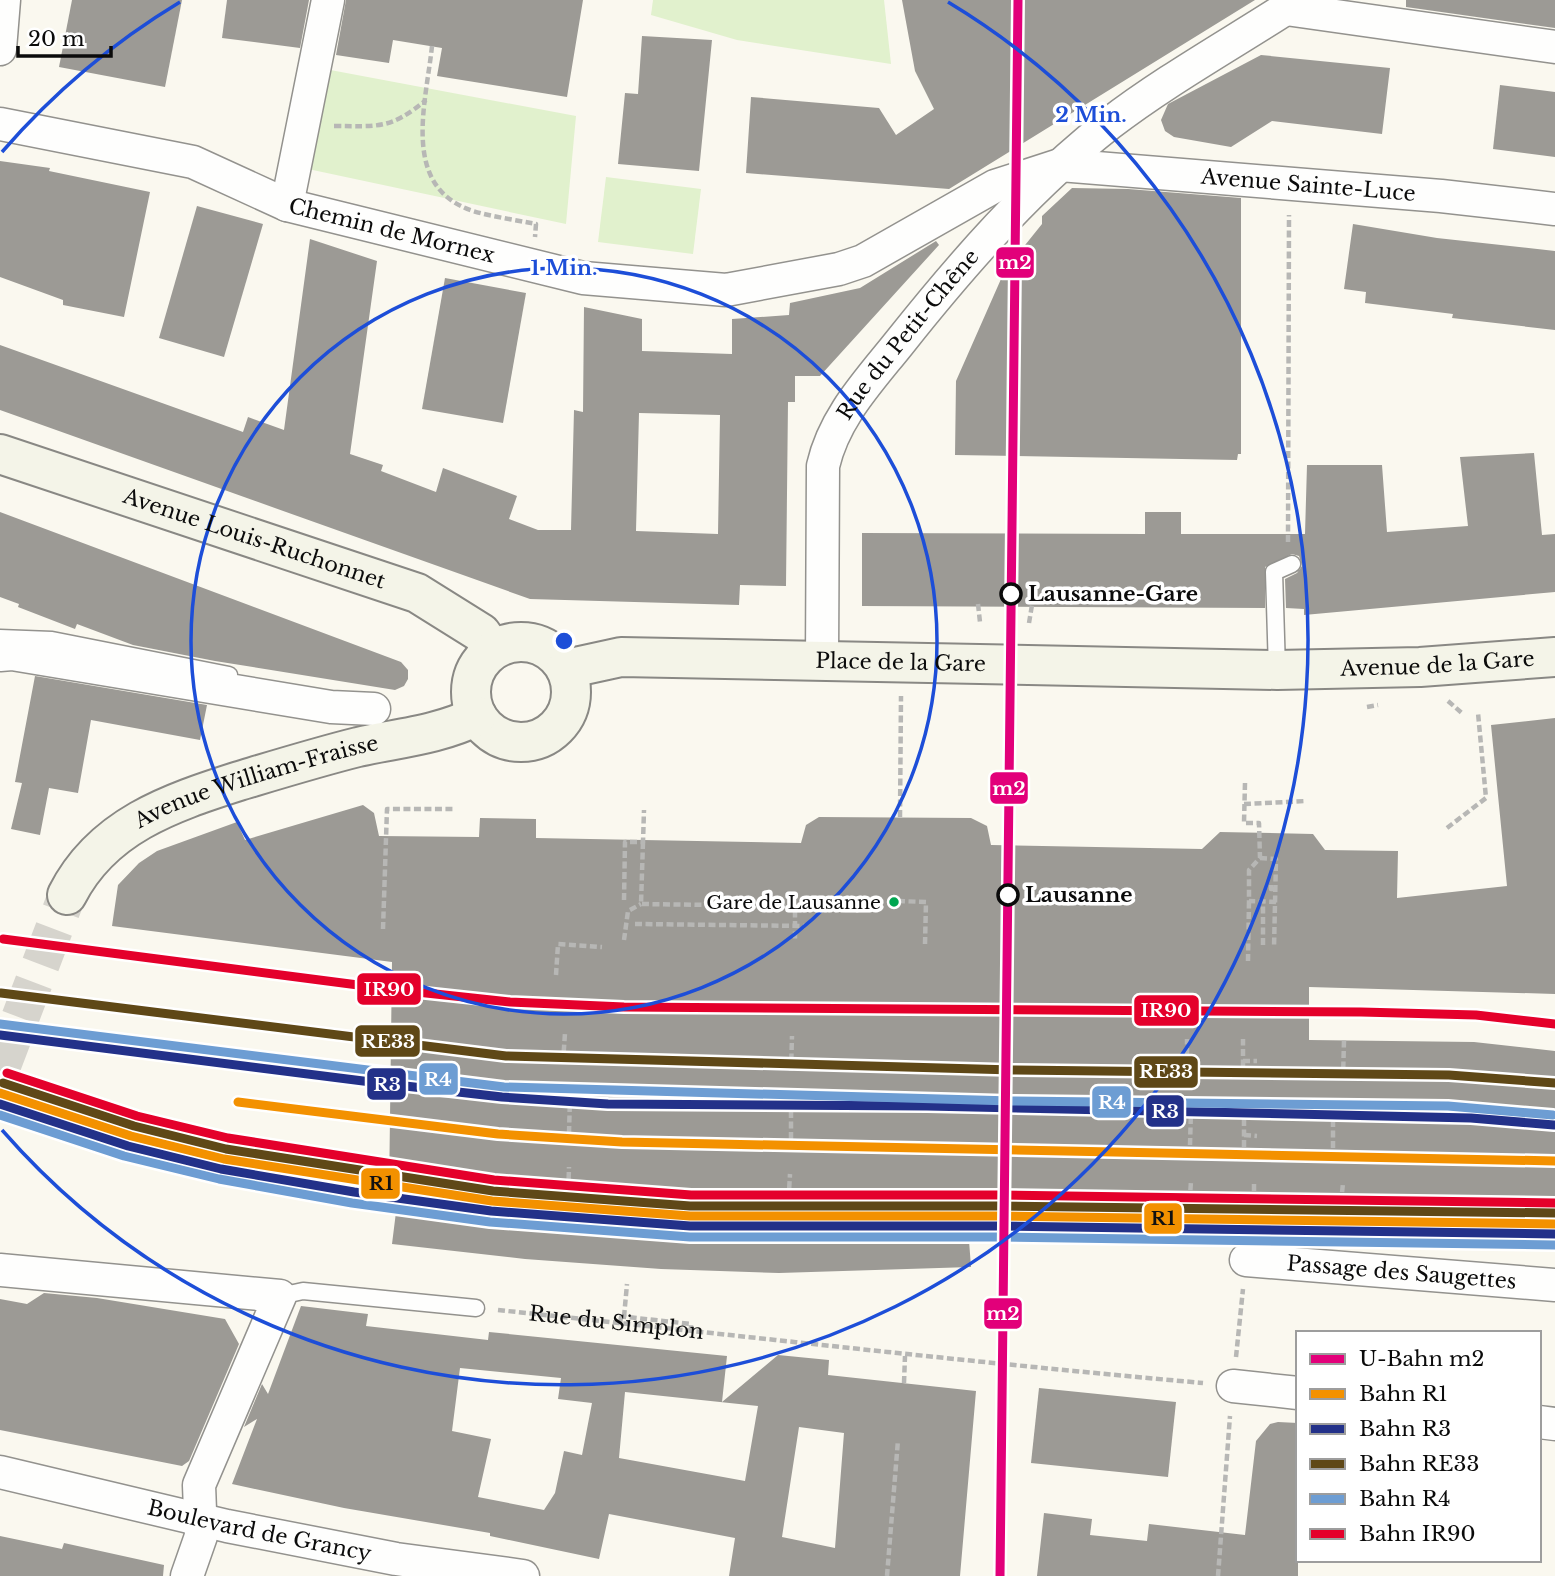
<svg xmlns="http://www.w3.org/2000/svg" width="1555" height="1576" font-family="'Libre Baskerville',serif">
  <rect width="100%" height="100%" fill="#faf8ef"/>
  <g fill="#e1f1cd">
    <polygon points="653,0 884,0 891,64 737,40 651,15"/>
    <polygon points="325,69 576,116 566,224 308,169"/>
    <polygon points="606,177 701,189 693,254 598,242"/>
  </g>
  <g fill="#9c9a95" fill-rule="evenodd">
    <polygon points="72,0 182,0 165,87 59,67"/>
    <polygon points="227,0 309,0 300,48 222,38"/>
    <polygon points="346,0 583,0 567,97 437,76 442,48 393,40 389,63 336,55"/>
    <polygon points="902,0 1255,0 949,189 746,173 751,97 879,108 896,135 934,109 915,71"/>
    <polygon points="1406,0 1555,0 1555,28 1406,7"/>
    <polygon points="642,36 712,40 699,171 618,164 625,93 638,94"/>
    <polygon points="1261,55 1390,68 1382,134 1272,121 1231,147 1174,137 1165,131 1161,120 1168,104"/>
    <polygon points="1500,85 1555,92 1555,157 1493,149"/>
    <polygon points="0,161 50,168 49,171 150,192 124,317 63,305 63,300 0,277"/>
    <polygon points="1072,188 1128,189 1241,198 1241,454 1238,454 1237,460 955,455 956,381 1005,270 1042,224 1042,216"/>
    <polygon points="197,206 263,224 224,357 159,338"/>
    <polygon points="1353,224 1437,238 1555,251 1555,330 1452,318 1453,314 1365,303 1366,292 1344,289"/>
    <path d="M310,239L377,261L350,454L383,465L381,471L436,492L443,468L517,496L509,519L538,530H571L574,410L583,412L584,307L642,319V351L732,354V319L789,315L790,303L860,288L936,241L939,245L820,376H795V402H788L786,586L740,585L739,605L530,599L0,410V345L243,432L248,417L284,430ZM639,413L720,415L718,534L636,531Z"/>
    <polygon points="445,278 526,293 503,423 422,409"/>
    <polygon points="1534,453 1542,535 1555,534 1555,592 1304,615 1304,609 1286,608 1285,579 1297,573 1302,566 1299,556 1292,554 1265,567 1265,608 862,606 862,533 1145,534 1145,512 1181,512 1181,534 1305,534 1307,465 1382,465 1387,532 1468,526 1460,457"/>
    <polygon points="0,512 401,662 408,670 408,679 404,686 395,690 215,661 133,645 77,624 75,629 18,607 19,604 0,597"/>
    <polygon points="35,676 207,705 200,740 91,720 78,793 49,788 40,835 11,829 22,783 15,782"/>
    <polygon points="1555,718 1555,994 1309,987 1309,1040 1474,1042 1555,1051 1555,1217 1307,1213 1307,1230 968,1227 971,1267 779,1273 661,1269 525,1259 392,1244 398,1196 389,1195 392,962 112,926 118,885 139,863 157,851 237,822 245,840 363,805 374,813 379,836 479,837 480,818 536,819 536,838 801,843 806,825 819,817 971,818 987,826 991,845 1202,849 1220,832 1313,834 1325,850 1398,851 1397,898 1507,886 1491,725"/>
    <polygon points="44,1293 97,1298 225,1319 239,1344 189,1461 182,1466 0,1430 0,1299 27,1304"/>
    <path d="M301,1306L368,1314L366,1326L488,1340L489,1332L727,1356L722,1402L778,1355L829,1360L828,1375L976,1391L960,1576H729L735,1538L609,1514L599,1559L490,1536V1533L344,1508L232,1484L257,1419L244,1427L262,1384L268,1394ZM460,1368L561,1378L558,1399L592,1403L582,1455L564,1451L555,1493L544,1510L478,1497L491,1439L452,1431ZM625,1392L758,1406L745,1481L619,1458ZM799,1427L844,1433L835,1548L782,1537Z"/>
    <polygon points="1039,1388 1176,1402 1168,1477 1031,1463"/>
    <polygon points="1278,1422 1298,1423 1298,1576 1037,1576 1044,1513 1092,1519 1090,1535 1147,1541 1149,1524 1245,1535 1256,1441 1270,1424"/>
    <polygon points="0,1536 62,1549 64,1543 164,1565 163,1576 0,1576"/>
  </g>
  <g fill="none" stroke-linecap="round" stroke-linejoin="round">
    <polyline stroke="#d6d4cd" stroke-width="38" stroke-dasharray="38 19" stroke-linecap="butt" points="0,1071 67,895"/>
    <g stroke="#93928e" stroke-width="19">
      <g id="lane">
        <polyline points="0,638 52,640 229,675"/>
        <polyline points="1277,670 1274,572 1292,564"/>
        <polyline points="280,1296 303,1291 476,1308"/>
      </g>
    </g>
    <g stroke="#93928e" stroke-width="35">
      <g id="street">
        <polyline points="1286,9 1555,47"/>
        <polyline points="0,49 4,0"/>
        <path id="s2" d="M0,124L193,162L287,205L583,278L726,290L839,269L863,261L995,186L1060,165L1441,196L1555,209"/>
        <polyline points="287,205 328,0"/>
        <polyline points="0,655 12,654 331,707 374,709"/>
        <path id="s3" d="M822,660L823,466C834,417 869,381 900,342C962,264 1030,186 1109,124C1166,80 1238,40 1299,0"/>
        <path id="s4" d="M1246,1260L1555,1285"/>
        <polyline points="0,1270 280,1296 199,1485 201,1536 187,1576"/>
        <polyline points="1233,1386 1298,1393"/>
        <polyline points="1539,1422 1555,1424"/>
        <path id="s5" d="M0,1472L227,1526L396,1559L523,1576"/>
      </g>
    </g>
    <g stroke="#898884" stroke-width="42">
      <g id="secondary">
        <path id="s6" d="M0,454L417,593L481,633L493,650"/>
        <circle cx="521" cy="692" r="50"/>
        <path id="s7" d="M566,669L621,657L1277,670L1420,667L1555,657"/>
        <path id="s8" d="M67,895C102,826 170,803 239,781C279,769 318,757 358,747C399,738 438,735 477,716"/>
      </g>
    </g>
    <g stroke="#b7b7b5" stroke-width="4.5" stroke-dasharray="7 3.5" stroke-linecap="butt">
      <path d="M432,46C426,104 400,187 473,211C493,217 516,220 536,224L535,237"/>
      <path d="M334,126C378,126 390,130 426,100"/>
      <polyline points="1288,542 1289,215"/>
      <polyline points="978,604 980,622"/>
      <polyline points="1029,623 1032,605"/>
      <polyline points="1448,701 1463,714"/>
      <polyline points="1367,707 1378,705"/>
      <polyline points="1245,783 1244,823 1259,823 1260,858 1249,870 1249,901 1276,902"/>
      <polyline points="1244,804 1306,801"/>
      <polyline points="900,817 901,696"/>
      <polyline points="1447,828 1486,798 1478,713"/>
      <polyline points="643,842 641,904 795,906 795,942"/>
      <polyline points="1260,858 1276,859 1274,948"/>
      <polyline points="1271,885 1271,889 1276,889"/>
      <polyline points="624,900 625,842 643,842 644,810"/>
      <polyline points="898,901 926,902 925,944"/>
      <polyline points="635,924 805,926"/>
      <polyline points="383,929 387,809 455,809"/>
      <polyline points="624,940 628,911 641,904"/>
      <polyline points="1263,945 1263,902"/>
      <polyline points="1248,961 1249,901"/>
      <polyline points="556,975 558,944 602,947"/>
      <polyline points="1243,1061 1257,1061"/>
      <polyline points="563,1062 565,1033"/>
      <polyline points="791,1071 792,1036"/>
      <polyline points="1187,1076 1187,1039"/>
      <polyline points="1243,1077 1243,1039"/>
      <polyline points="1343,1079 1344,1040"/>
      <polyline points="569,1133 570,1098"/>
      <polyline points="1244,1135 1257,1136"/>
      <polyline points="791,1139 791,1104"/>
      <polyline points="1190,1145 1191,1110"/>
      <polyline points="1244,1147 1244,1111"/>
      <polyline points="1333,1148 1333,1112"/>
      <polyline points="568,1200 569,1167"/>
      <polyline points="1254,1201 1267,1201"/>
      <polyline points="788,1209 790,1174"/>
      <polyline points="1189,1211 1191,1181"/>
      <polyline points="1254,1212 1254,1182"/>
      <polyline points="1340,1213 1343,1183"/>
      <path id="s1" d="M498,1310C733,1335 967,1362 1203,1383"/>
      <polyline points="624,1317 627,1284"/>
      <polyline points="620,1323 621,1317 618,1316 691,1324 691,1330"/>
      <polyline points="1236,1357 1243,1289"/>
      <polyline points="904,1383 905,1356"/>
      <polyline points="887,1576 898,1440"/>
      <polyline points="1218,1576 1230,1416"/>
    </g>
    <use href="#lane" stroke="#fefefd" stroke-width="16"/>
    <use href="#street" stroke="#fefefd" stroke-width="32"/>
    <use href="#secondary" stroke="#f4f4e8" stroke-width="38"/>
    <g stroke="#d7c3c2" stroke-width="8">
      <path id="rail" d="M0,939C208,966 415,1001 625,1006L1361,1013L1474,1017L1555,1024"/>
    </g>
    <use href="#rail" stroke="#fff" stroke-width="5" stroke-dasharray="16" stroke-linecap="butt"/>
    <g stroke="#fff" stroke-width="14">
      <g id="rail-1">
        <polyline points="0,1093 131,1136 224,1159 492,1201 690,1216 997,1216 1555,1224"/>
        <polyline points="238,1102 498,1134 622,1142 1555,1161"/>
      </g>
    </g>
    <g stroke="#fff" stroke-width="14">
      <g id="rail-2">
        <polyline points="0,1035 379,1083 502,1097 608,1104 927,1106 1471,1118 1554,1125"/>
        <polyline points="0,1104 128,1146 221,1169 354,1192 491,1211 690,1226 997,1226 1555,1234"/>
      </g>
    </g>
    <g stroke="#fff" stroke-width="14">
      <g id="rail-3">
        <polyline points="1,993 506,1056 1013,1070 1449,1075 1555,1083"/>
        <polyline points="3,1083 134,1126 226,1149 493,1191 690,1206 997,1206 1555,1213"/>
      </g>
    </g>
    <g stroke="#fff" stroke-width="14">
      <g id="rail-4">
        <polyline points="0,1024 504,1087 1012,1101 1448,1106 1553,1115"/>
        <polyline points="0,1115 124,1156 219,1179 352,1203 490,1222 690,1237 997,1237 1555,1245"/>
      </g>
    </g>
    <g stroke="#fff" stroke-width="14">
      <g id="rail-5">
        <polyline points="3,939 389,989 510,1002 624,1007 1361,1012 1476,1015 1555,1024"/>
        <polyline points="7,1073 137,1116 228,1138 494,1180 691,1195 997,1195 1555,1203"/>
      </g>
    </g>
    <use href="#rail-1" stroke="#f39100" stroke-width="9"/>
    <use href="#rail-2" stroke="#233189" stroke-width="9"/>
    <use href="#rail-3" stroke="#5f4817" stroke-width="9"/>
    <use href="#rail-4" stroke="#6d9dd3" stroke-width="9"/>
    <use href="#rail-5" stroke="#e4002b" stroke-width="9"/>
    <g stroke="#fff" stroke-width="14">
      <polyline id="metro-1" points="1000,1576 1018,0"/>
    </g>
    <use href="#metro-1" stroke="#e2007a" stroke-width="9"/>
  </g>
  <g fill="none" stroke="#1d4ed8" stroke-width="3.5">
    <circle cx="564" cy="641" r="373"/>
    <path d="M2 152A745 745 0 0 1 180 2M948 2A745 745 0 1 1 2 1130"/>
  </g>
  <g fill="#fff" stroke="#0b0b0b" stroke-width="3.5">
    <circle cx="1011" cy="594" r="10"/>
    <circle cx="1008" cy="895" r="10"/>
  </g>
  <circle fill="#00a651" stroke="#fff" stroke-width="2.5" cx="894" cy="902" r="6"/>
  <g text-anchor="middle" stroke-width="7" stroke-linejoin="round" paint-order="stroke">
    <g font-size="19" fill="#0b0b0b" stroke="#fff" text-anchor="end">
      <text x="881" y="909">Gare de Lausanne</text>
    </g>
    <g font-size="21" fill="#0b0b0b" stroke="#fff">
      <text dy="7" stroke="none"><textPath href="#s2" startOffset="1358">Avenue Sainte-Luce</textPath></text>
      <text dy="7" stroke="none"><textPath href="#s2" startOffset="408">Chemin de Mornex</textPath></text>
      <text dy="7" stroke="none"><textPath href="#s3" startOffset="352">Rue du Petit-Chêne</textPath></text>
      <text dy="7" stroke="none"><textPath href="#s6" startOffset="268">Avenue Louis-Ruchonnet</textPath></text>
      <text dy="7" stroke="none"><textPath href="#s7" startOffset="336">Place de la Gare</textPath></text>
      <text dy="7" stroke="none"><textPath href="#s7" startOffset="873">Avenue de la Gare</textPath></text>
      <text dy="7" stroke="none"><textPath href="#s8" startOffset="229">Avenue William-Fraisse</textPath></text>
      <text dy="7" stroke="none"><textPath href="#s4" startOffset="156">Passage des Saugettes</textPath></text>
      <text dy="7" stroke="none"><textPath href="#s1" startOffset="119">Rue du Simplon</textPath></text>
      <text dy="7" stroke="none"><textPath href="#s5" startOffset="266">Boulevard de Grancy</textPath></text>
    </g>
    <g font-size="21" font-weight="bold" fill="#0b0b0b" stroke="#fff" text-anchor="start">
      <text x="1028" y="601">Lausanne-Gare</text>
      <text x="1025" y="902">Lausanne</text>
    </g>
  </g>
  <circle cx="564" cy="641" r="10" fill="#1d4ed8" stroke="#fff" stroke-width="3.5"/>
  <g font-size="21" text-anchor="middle" font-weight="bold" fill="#1d4ed8" stroke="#fff" stroke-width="7" stroke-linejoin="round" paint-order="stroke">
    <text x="1091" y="122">2 Min.</text>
    <text x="564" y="275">1 Min.</text>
  </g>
  <g stroke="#fff" stroke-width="2.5">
    <rect x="995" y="246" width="40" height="33" rx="7" fill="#e2007a"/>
    <rect x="989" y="771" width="40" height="34" rx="7" fill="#e2007a"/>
    <rect x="356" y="972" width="66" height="34" rx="7" fill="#e4002b"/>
    <rect x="1133" y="994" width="67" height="33" rx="7" fill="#e4002b"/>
    <rect x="354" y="1024" width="67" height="34" rx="7" fill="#5f4817"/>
    <rect x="1133" y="1055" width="66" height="34" rx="7" fill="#5f4817"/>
    <rect x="418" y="1062" width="41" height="34" rx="7" fill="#6d9dd3"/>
    <rect x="366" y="1067" width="41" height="34" rx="7" fill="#233189"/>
    <rect x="1091" y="1085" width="41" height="34" rx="7" fill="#6d9dd3"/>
    <rect x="1145" y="1094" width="40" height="34" rx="7" fill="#233189"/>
    <rect x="360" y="1167" width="41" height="33" rx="7" fill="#f39100"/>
    <rect x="1143" y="1202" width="40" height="33" rx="7" fill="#f39100"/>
    <rect x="983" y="1297" width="40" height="33" rx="7" fill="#e2007a"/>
  </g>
  <g font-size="19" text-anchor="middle" font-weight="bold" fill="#fff">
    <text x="1015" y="269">m2</text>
    <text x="1009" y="795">m2</text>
    <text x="389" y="996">IR90</text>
    <text x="1166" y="1017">IR90</text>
    <text x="388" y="1048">RE33</text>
    <text x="1166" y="1078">RE33</text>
    <text x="438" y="1086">R4</text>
    <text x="387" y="1091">R3</text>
    <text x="1112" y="1109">R4</text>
    <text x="1165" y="1118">R3</text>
    <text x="1003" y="1320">m2</text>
  </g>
  <g font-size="19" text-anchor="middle" font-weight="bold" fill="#111">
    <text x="381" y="1190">R1</text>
    <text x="1163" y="1225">R1</text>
  </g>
  <rect x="1296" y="1331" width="245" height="231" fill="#ffffff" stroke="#9d9d9d" stroke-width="2"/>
  <rect x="1310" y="1354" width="35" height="10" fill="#e2007a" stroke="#9d9d9d" stroke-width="2"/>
  <text x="1359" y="1366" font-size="21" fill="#0b0b0b">U-Bahn m2</text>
  <rect x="1310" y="1389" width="35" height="10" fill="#f39100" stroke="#9d9d9d" stroke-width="2"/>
  <text x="1359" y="1401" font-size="21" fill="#0b0b0b">Bahn R1</text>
  <rect x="1310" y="1424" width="35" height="10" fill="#233189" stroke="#9d9d9d" stroke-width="2"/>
  <text x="1359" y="1436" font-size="21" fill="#0b0b0b">Bahn R3</text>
  <rect x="1310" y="1459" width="35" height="10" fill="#5f4817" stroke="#9d9d9d" stroke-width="2"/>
  <text x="1359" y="1471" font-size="21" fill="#0b0b0b">Bahn RE33</text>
  <rect x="1310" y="1494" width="35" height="10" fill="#6d9dd3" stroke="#9d9d9d" stroke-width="2"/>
  <text x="1359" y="1506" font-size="21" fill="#0b0b0b">Bahn R4</text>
  <rect x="1310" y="1529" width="35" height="10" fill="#e4002b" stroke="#9d9d9d" stroke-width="2"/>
  <text x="1359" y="1541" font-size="21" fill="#0b0b0b">Bahn IR90</text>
  <path d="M18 46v10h93v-10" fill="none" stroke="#0b0b0b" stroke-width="3.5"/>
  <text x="28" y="46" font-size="21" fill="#0b0b0b" stroke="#ffffff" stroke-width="5" paint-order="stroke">20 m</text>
</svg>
